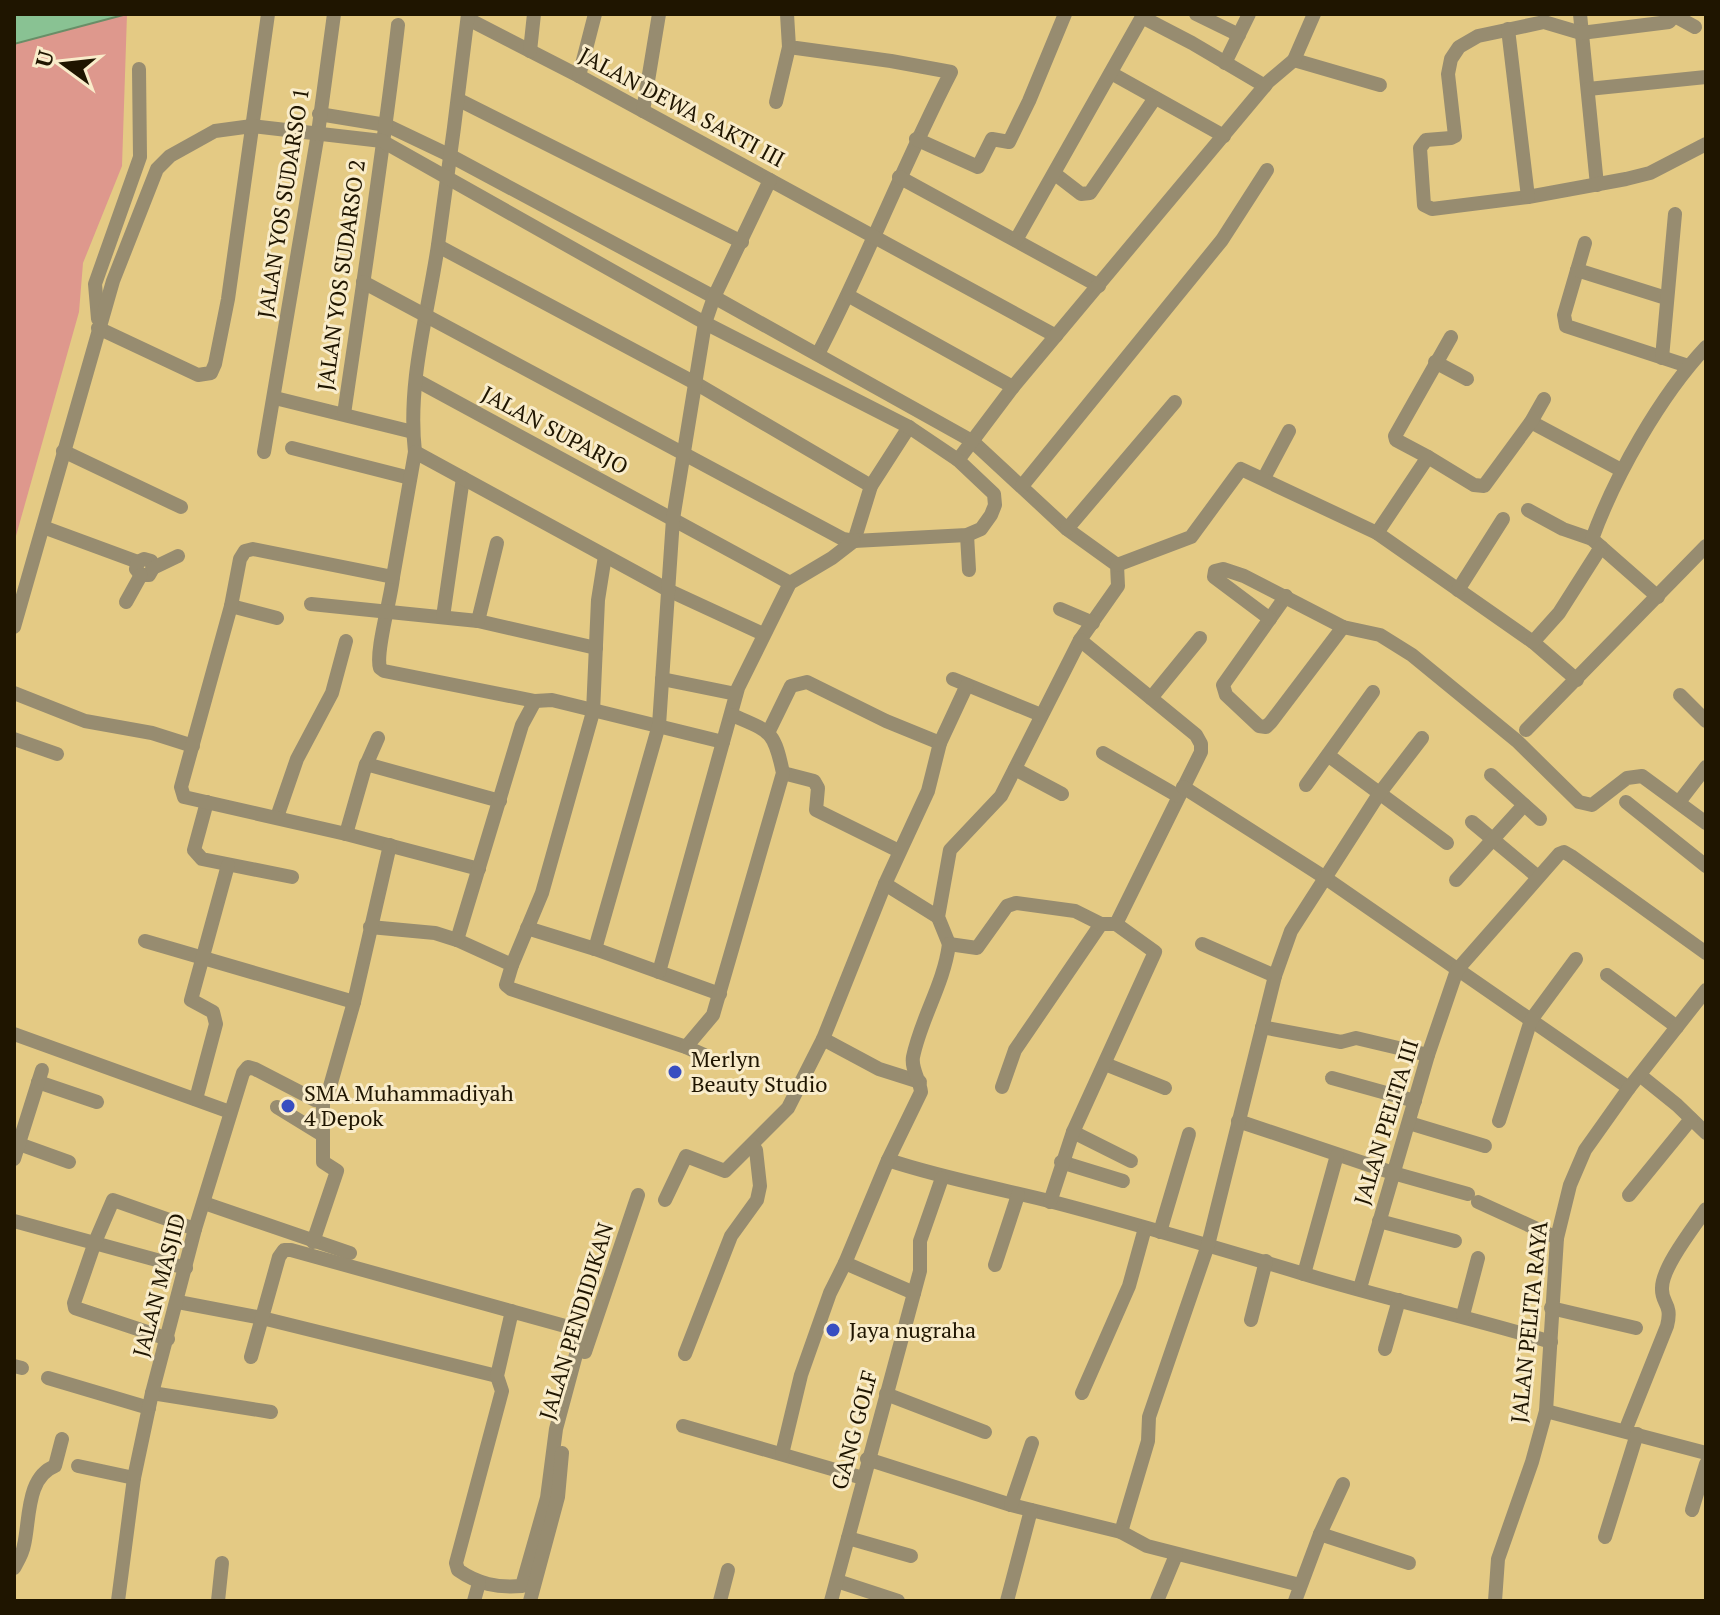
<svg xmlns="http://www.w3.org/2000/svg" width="1720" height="1615" font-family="'PT Serif',serif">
  <rect width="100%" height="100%" fill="#e4ca84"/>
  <polygon fill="#de988d" points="14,14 127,14 122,166 83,263 79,312 14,543"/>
  <polygon fill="#89c293" stroke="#698e67" stroke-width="2" points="14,14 127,14 14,44"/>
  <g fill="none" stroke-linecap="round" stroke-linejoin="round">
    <g stroke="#978c70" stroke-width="14">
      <path d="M787,14L789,47L891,61L951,72C903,165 866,262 818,354"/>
      <polyline points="1196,14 1239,35"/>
      <polyline points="1580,14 1597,185"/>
      <polyline points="1676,14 1669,22 1581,33 1544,22 1478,36 1459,47 1451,59 1448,74 1455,136 1451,138 1426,140 1420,148 1424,205 1432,209 1528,197 1626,179 1650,173 1706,144"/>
      <polyline points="1675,16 1695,27"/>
      <polyline points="468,19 579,76 1056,336"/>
      <polyline points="1508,29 1528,197"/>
      <polyline points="530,51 534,14"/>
      <polyline points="1294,60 1380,85"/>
      <polyline points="1225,63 1249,14"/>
      <polyline points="1111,73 1224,136"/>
      <polyline points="579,76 595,14"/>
      <polyline points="1588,89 1706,77"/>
      <polyline points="459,100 742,242"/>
      <polyline points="776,102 789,47"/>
      <polyline points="643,111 659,14"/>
      <polyline points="319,114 386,125 449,155 714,297 972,441 1067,529 1117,565 1118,586 1080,640 1001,796 950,850 938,917 949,944"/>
      <polyline points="916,139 978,167 992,139 1009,142 1029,101 1065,14"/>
      <polyline points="1055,174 1081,194 1090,193 1155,98"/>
      <polyline points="899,177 1099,286"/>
      <polyline points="1016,240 1142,17 1192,43 1265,86"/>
      <polyline points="1585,243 1564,315 1566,326 1688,366"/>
      <polyline points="438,246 697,384 871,486"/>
      <polyline points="1577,270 1666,298"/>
      <polyline points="849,296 1013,387"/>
      <polyline points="98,319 95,284 140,157 139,69"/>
      <polyline points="98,328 198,375 211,373 215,364 228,299 268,14"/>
      <polyline points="1662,358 1675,214"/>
      <polyline points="1435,362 1467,379"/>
      <polyline points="416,380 790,583"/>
      <polyline points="275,398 413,432"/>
      <path d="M344,414C363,284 383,155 398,25"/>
      <polyline points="1531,422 1621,470"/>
      <polyline points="292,448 410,478"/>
      <polyline points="63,451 181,507"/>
      <polyline points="264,452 318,133 334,14"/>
      <path d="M415,452C407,383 428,313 438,245C449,168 459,91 468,14"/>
      <polyline points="1428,457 1474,485 1484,486 1531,422 1544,399"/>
      <polyline points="958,460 1013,387 1268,82 1294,60 1314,14"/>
      <polyline points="1264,478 1289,431"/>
      <polyline points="1022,486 1222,240 1267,170"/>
      <polyline points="1528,510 1563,529 1592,539"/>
      <polyline points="43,527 138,562"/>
      <polyline points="1067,529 1175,402"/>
      <polyline points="1377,533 1428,457 1396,440 1395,436 1451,337"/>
      <polyline points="967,535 969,570"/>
      <polyline points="854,541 871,486 909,427"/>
      <polygon points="144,559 151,561 153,568 149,575 141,575 136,569 138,562"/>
      <polyline points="1117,565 1191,537 1241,469 1377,533 1533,642 1577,680"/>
      <polyline points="153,568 178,556"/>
      <path d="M393,577C391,599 375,652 380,668L384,671L535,701L552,700L723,742"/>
      <polyline points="1458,590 1503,519"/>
      <polyline points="1286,596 1223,685 1226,695 1259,726 1266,727 1271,722 1343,627"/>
      <path d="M1658,597L1592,539C1615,476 1660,396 1706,347"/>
      <polyline points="126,602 141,575"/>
      <polyline points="311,604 478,621 596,648"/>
      <polyline points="231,606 277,618"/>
      <polyline points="1060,609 1093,623"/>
      <polyline points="443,617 463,478"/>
      <polyline points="1270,619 1214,577 1215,571 1223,569 1244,576 1343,627 1380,635 1412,655 1517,741 1579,802 1592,805 1627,778 1642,776 1706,823"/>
      <polyline points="478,621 497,543"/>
      <polyline points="14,627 113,281 157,169 170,156 215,131 252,126 382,141 705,323 909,427 958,460 994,494 995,505 991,515 981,529 967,535 854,541 843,539 363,282"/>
      <polyline points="1080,640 1196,735 1201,744 1201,752 1116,924"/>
      <polyline points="1533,642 1559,613 1601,547"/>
      <polyline points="662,679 736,694"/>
      <polyline points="953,679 1041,715"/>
      <polyline points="14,693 85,721 152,733 193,746"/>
      <polyline points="1680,695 1706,721"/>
      <polyline points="1151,698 1200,638"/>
      <polyline points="1526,730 1706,546"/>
      <polyline points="769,731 791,686 807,682 886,721 940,743"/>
      <polyline points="14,739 57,754"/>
      <polyline points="1103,753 1178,796"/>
      <polyline points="1329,756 1447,843"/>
      <polyline points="367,763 378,738"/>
      <polyline points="1015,769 1062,794"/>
      <polyline points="783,773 814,781 818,788 816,810 899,851"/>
      <polyline points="1491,775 1540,819"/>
      <polyline points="1306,785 1373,692"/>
      <polyline points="1183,787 1324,877 1629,1088"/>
      <polyline points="207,802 194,850 202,859 292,877"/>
      <polyline points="1626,802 1706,866"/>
      <polyline points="1679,802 1706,767"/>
      <polyline points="277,817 297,759 332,693 346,641"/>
      <polyline points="1472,822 1538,877"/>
      <polyline points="346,834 366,764 500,801"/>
      <polyline points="479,869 346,834 184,797 181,787 231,606 240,559 245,551 253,549 393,577 415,452 670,591 763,634"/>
      <polyline points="1456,880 1524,805"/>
      <polyline points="885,884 938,917"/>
      <polyline points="370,927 435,933 457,940 512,965 506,985 511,989 686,1047 704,1055 706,1061"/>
      <polyline points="527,928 595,949 720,994"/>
      <polyline points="457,940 522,725 535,701"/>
      <polyline points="145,941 354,1002"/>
      <polyline points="1202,944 1275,976"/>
      <polyline points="595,949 659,725 673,519 705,323 714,297 770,180"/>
      <polyline points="512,965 542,893 593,712 598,600 605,556"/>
      <polyline points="659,972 738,688 790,583 832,558 854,541"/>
      <polyline points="1607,975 1677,1027"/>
      <polyline points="1262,1027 1341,1042 1356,1038 1428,1055"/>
      <polyline points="14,1034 230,1112"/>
      <polyline points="823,1039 879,1069 920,1082"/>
      <path d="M686,1047L713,1015L783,773C774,730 771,732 732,715"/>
      <polyline points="1105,1064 1165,1088"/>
      <polyline points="1641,1076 1677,1105 1706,1133"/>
      <polyline points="1332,1078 1415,1101"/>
      <polyline points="38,1082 97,1102"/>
      <polyline points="1002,1087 1015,1050 1101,924"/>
      <polyline points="196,1099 216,1024 213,1012 191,1000 228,865"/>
      <polyline points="277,1107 321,1134"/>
      <polyline points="1238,1121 1393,1173 1468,1194"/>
      <polyline points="1499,1121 1531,1020 1576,959"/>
      <polyline points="1409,1123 1485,1146"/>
      <polyline points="1073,1132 1131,1161"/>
      <polyline points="19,1144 69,1162"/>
      <polyline points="14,1159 42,1070"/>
      <path d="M888,1160C942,1178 997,1188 1053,1202C1137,1224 1221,1249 1304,1274C1386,1299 1469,1317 1551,1342"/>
      <polyline points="1061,1162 1123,1181"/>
      <polyline points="1629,1195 1691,1119"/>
      <polyline points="665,1200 686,1156 725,1171 788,1108 823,1039 885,884 928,791 940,743 967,685"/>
      <polyline points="1478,1202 1557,1238"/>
      <polyline points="204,1203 350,1253"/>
      <polyline points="14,1221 186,1268"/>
      <polyline points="1379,1221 1455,1241"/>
      <polyline points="1160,1232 1189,1134"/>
      <polyline points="313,1242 337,1171 323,1162 323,1101 327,1097 354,1002 390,845"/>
      <polyline points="845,1263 914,1293"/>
      <polyline points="995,1265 1018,1195"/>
      <polyline points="1304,1274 1337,1155"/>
      <polyline points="1360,1288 1428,1055 1457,970 1559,854 1564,852 1571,856 1706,953"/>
      <polyline points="178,1302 262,1318 497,1376"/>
      <polyline points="1551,1308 1636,1328"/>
      <polyline points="1463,1315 1478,1258"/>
      <polyline points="1251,1320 1266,1261"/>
      <polyline points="168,1339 75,1308 74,1303 95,1242 113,1200 195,1229"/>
      <polyline points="1385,1349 1399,1300"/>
      <polyline points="585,1352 638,1195"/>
      <polyline points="685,1354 731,1236 757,1200 760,1186 756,1150 752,1145"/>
      <path d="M251,1357L279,1257L284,1250H291L576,1329L581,1336L556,1429L547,1498L522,1586C497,1588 478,1584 458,1570L456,1563L502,1391L497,1376L512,1311"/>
      <polyline points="14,1366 22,1368"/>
      <polyline points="48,1378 149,1408"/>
      <polyline points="152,1393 271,1412"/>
      <polyline points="1082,1393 1129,1286 1145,1228"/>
      <polyline points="886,1394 985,1432"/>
      <polyline points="1546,1411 1706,1453"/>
      <polyline points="683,1426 863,1478"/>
      <path d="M1625,1431L1667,1326C1673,1303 1661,1304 1662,1288C1662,1267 1694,1227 1706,1209"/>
      <path d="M782,1454L801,1375L830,1293L845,1263L888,1160L921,1092C920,1080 911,1069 913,1057C921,1018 944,984 949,944L977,948L1007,906L1016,903L1075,911L1101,924H1116L1155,952L1073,1132L1050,1202"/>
      <polyline points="867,1459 1011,1505 1121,1532 1148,1441 1149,1417 1208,1245 1275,976 1291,931 1379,794 1422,738"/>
      <polyline points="78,1466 134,1478"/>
      <polyline points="1011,1505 1032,1443"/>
      <polyline points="1692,1510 1706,1464"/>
      <polyline points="1121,1532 1147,1546 1300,1585"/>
      <polyline points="1320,1534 1409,1563"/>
      <polyline points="1605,1537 1637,1434"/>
      <polyline points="848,1538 911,1556"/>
      <path d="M14,1568C18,1561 23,1553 24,1545C30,1520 26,1477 55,1466L62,1439"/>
      <polyline points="837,1581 898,1601"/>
      <polyline points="118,1601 134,1478 152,1393 195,1229 243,1073 248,1067 255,1069 315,1100 323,1101"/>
      <polyline points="218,1601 222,1563"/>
      <polyline points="474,1601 479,1583"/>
      <polyline points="530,1601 558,1497 562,1453"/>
      <polyline points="720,1601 728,1570"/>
      <polyline points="831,1601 920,1271 920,1241 942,1178"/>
      <polyline points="1007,1601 1031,1510"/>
      <polyline points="1157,1601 1176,1555"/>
      <polyline points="1295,1601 1320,1534 1343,1484"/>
      <polyline points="1495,1601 1498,1559 1532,1462 1546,1411 1557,1238 1570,1185 1585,1150 1629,1088 1706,990"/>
    </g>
  </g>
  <g fill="#384ec1" stroke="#f9ecca" stroke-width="3">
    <circle cx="675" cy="1072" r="8"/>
    <circle cx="288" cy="1106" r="8"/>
    <circle cx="833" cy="1330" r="8"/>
  </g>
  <g text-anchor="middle" stroke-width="6" stroke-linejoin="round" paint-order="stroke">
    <g font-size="22" fill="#1f1500" stroke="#f9ecca">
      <text transform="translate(682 107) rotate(28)" y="8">JALAN DEWA SAKTI III</text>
      <text transform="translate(283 203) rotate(-81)" y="8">JALAN YOS SUDARSO 1</text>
      <text transform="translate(341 275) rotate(-82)" y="8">JALAN YOS SUDARSO 2</text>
      <text transform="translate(555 430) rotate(28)" y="8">JALAN SUPARJO</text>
      <text transform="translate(1386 1122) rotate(-73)" y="8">JALAN PELITA III</text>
      <text transform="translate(159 1285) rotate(-75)" y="8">JALAN MASJID</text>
      <text transform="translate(576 1321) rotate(-73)" y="8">JALAN PENDIDIKAN</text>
      <text transform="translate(1529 1322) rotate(-84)" y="8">JALAN PELITA RAYA</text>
      <text transform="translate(854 1430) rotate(-75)" y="8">GANG GOLF</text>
    </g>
    <g font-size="22" fill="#1f1500" stroke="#f9ecca" text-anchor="start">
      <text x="691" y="1067">Merlyn<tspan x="691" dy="25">Beauty Studio</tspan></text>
      <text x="304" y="1101">SMA Muhammadiyah<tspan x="304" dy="25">4 Depok</tspan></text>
      <text x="849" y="1338">Jaya nugraha</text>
    </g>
  </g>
  <rect width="1720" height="1615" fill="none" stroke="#1f1500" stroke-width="32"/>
  <g transform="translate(64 64) rotate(285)" stroke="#f9ecca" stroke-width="6" paint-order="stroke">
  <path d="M0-6L14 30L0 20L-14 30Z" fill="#1f1500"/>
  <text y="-12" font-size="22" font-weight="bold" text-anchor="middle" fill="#1f1500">U</text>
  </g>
</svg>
